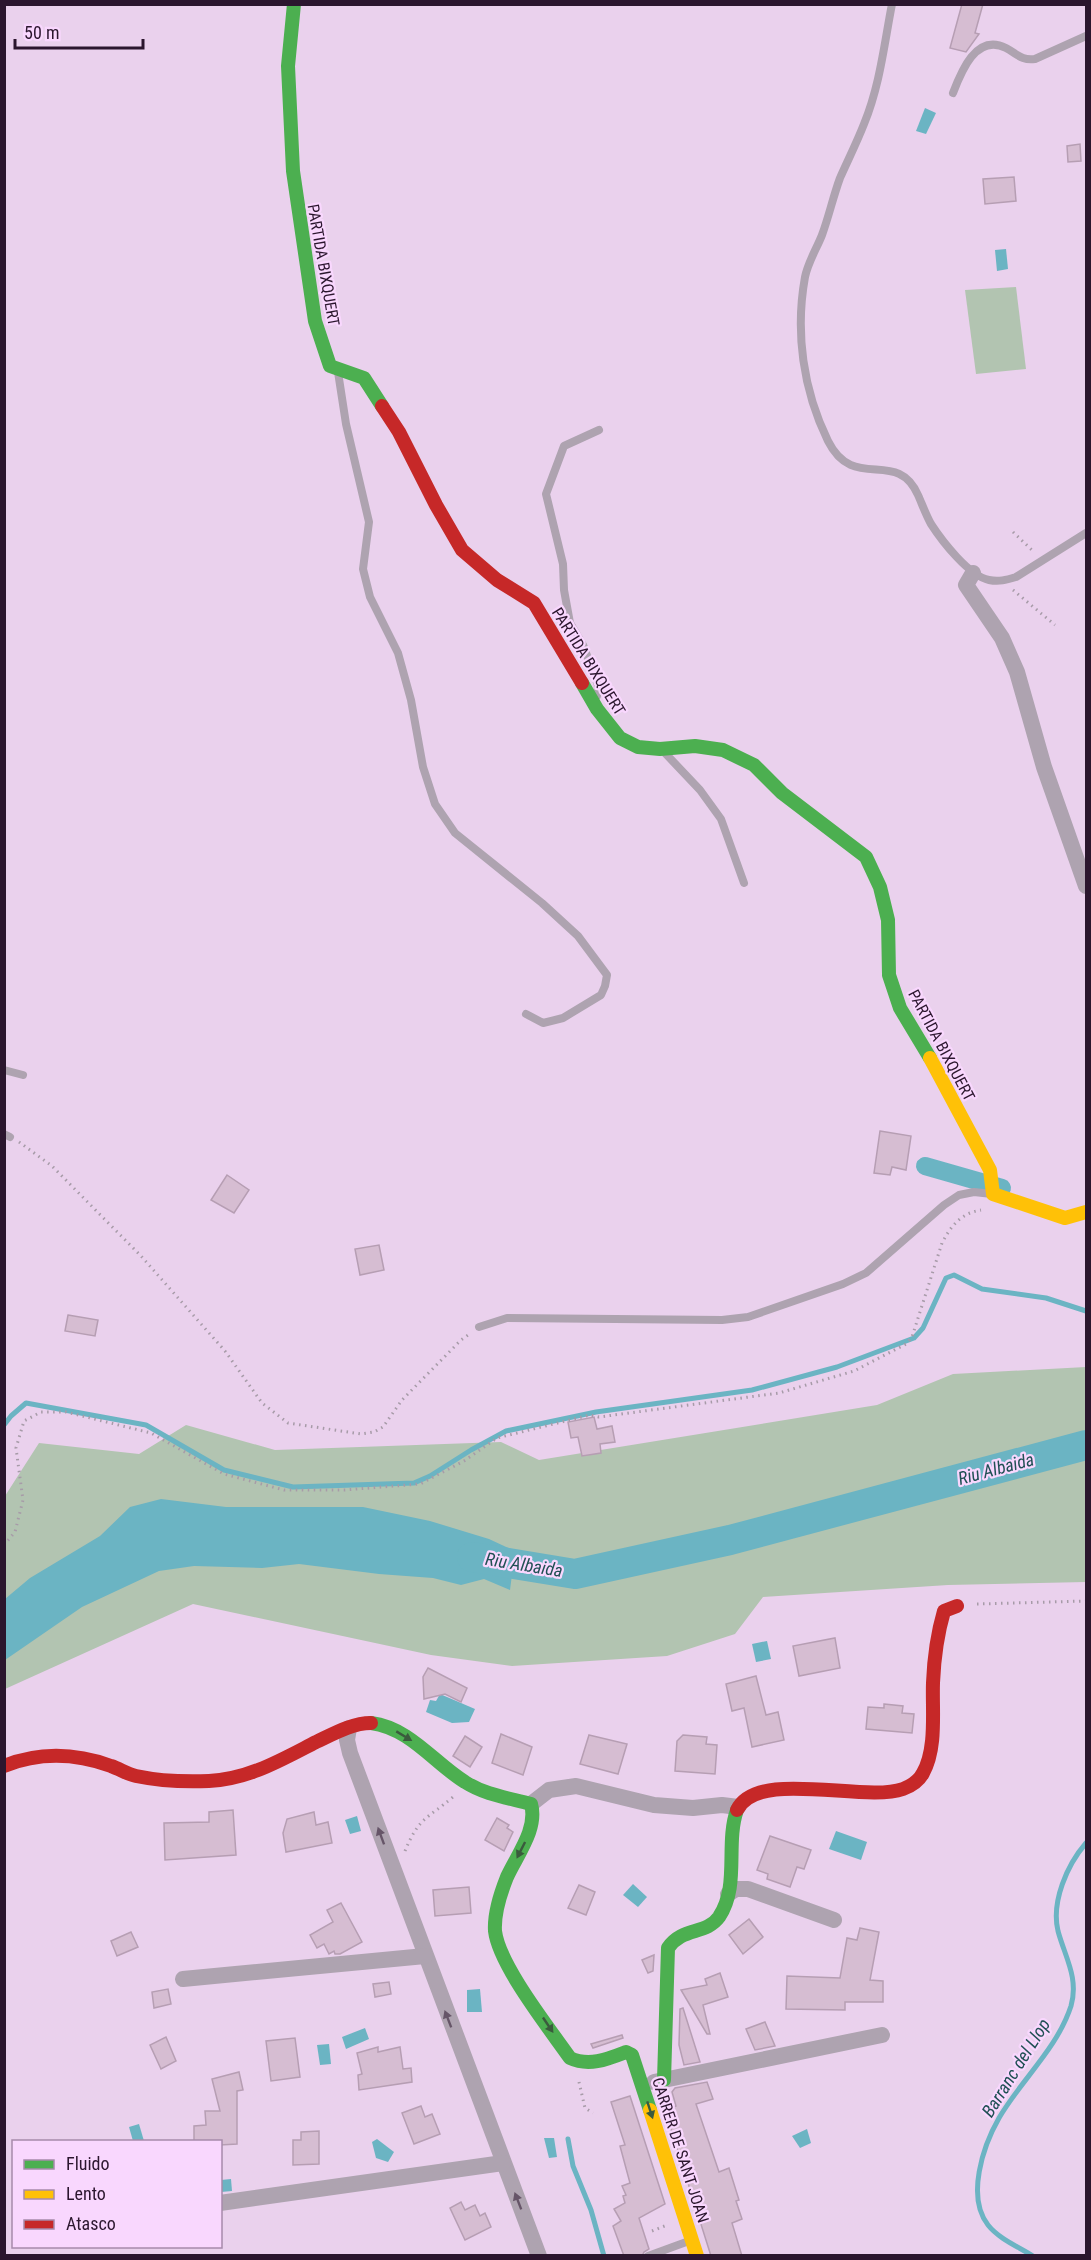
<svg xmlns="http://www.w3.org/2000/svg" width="1091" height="2260" font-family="'Roboto Condensed',sans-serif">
  <rect width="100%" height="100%" fill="#ead1ed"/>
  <g fill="#b2c4b1">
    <polygon points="1016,287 1026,369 976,374 965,290"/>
    <polygon points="1086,1367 1086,1582 948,1585 763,1597 735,1634 667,1656 512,1666 431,1655 193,1604 5,1689 5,1496 39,1443 139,1454 186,1425 275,1450 501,1442 539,1460 877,1405 953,1374"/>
  </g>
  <g fill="#6bb4c3">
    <polygon points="925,108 936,113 926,134 916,131"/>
    <polygon points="1006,249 1008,269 997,271 995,250"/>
    <polygon points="161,1499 226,1507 363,1507 430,1521 489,1539 515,1551 510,1590 484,1579 461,1585 433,1578 379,1574 299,1564 262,1568 194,1566 159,1571 82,1607 5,1660 5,1599 30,1578 100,1536 130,1507"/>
    <polygon points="767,1641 771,1659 756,1662 752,1644"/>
    <polygon points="440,1694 475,1709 469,1722 452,1723 426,1712 430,1700 436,1701"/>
    <polygon points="357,1816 361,1831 350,1834 345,1820"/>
    <polygon points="836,1831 867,1842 861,1860 829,1849"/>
    <polygon points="633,1884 647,1897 638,1907 623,1895"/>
    <polygon points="480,1989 482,2012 467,2012 467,1990"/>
    <polygon points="365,2028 369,2039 346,2049 342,2037"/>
    <polygon points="329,2044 331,2064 320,2065 317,2045"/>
    <polygon points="139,2124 144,2141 133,2141 129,2127"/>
    <polygon points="807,2129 811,2143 800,2148 792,2136"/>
    <polygon points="544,2138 554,2138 557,2157 549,2158"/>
    <polygon points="377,2139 394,2152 388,2162 376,2158 372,2142"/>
    <polygon points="231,2179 232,2191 221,2192 221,2180"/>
  </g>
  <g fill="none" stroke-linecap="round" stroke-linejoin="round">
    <g stroke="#6bb4c3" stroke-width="5">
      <polyline points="4,1425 11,1416 26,1403 146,1425 224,1470 293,1487 414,1483 430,1476 471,1450 506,1431 596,1412 752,1390 837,1367 914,1338 923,1328 946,1278 954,1275 982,1289 1046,1298 1086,1311"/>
      <polyline points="568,2139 573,2166 591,2210 604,2256"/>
      <path d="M1033,2256C1019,2247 999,2239 988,2225C966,2197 983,2146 999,2118C1021,2080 1057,2049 1071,2006C1079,1978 1065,1957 1058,1931C1051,1902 1067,1865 1086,1843"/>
    </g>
    <polyline stroke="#6bb4c3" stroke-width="18" points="925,1166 1002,1188"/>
    <polyline stroke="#6bb4c3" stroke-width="30" points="472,1557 575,1574 730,1540 1086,1445"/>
  </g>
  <g fill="#d6bdd2" stroke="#b69eb3" stroke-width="1.5">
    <polygon points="962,4 983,4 975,33 979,34 966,52 950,48"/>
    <polygon points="1080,144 1081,161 1068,162 1067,146"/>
    <polygon points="1014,177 1016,201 985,204 983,179"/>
    <polygon points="880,1131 911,1136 906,1170 892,1167 890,1175 874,1173"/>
    <polygon points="227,1175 249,1190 234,1213 211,1200"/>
    <polygon points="379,1245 384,1270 360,1275 355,1249"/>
    <polygon points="68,1315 98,1320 95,1336 65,1331"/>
    <polygon points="594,1417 597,1429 612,1426 615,1442 600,1444 601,1453 582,1456 578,1437 571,1438 568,1422"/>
    <polygon points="835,1638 840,1668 799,1676 793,1646"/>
    <polygon points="428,1668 467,1688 461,1702 445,1694 424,1699 423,1677"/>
    <polygon points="756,1676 766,1715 778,1712 784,1740 752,1747 744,1708 732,1711 726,1684"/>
    <polygon points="884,1704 903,1706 902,1713 914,1714 912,1733 866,1729 868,1707 884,1708"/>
    <polygon points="501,1734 532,1747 523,1775 492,1763"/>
    <polygon points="589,1735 627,1744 618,1774 580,1764"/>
    <polygon points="683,1735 707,1737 706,1744 717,1745 715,1774 675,1771 677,1741"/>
    <polygon points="465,1736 482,1747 470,1767 453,1756"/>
    <polygon points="233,1810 236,1855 165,1860 164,1823 209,1822 209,1812"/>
    <polygon points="314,1812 316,1825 328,1822 332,1843 286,1852 283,1833 287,1819"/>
    <polygon points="497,1818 509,1825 507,1828 513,1832 504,1851 485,1840"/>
    <polygon points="770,1836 811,1850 804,1869 797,1867 790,1887 767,1879 768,1874 757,1870"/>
    <polygon points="579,1885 595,1892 586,1915 568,1908"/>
    <polygon points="469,1887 471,1913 435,1916 433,1890"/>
    <polygon points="341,1903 362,1942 340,1954 335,1954 334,1951 329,1954 324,1944 317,1948 310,1935 333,1922 327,1910"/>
    <polygon points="749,1919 763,1937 743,1954 729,1935"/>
    <polygon points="860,1928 879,1932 870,1980 883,1981 883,2002 845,2002 845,2010 786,2009 787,1976 840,1978 847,1938 857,1940"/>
    <polygon points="131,1932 138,1947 117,1956 111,1941"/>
    <polygon points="654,1955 653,1971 648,1973 642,1960"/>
    <polygon points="720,1973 728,1997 703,2005 710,2034 707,2034 681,1990 707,1985 705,1979"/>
    <polygon points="389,1982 391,1994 375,1997 373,1984"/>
    <polygon points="168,1989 171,2004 154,2008 152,1992"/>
    <polygon points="683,2008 700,2062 684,2065 679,2045 680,2009"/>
    <polygon points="765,2022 775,2046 755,2050 746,2029"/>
    <polygon points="622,2035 623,2038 593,2048 591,2044"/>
    <polygon points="166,2037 176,2061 161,2069 150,2045"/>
    <polygon points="295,2038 300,2077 271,2081 266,2041"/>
    <polygon points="378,2047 378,2052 400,2047 403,2069 411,2068 412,2082 359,2090 358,2075 362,2074 357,2053"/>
    <polygon points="239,2072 243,2090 237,2091 237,2144 220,2145 220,2142 194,2142 194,2126 206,2125 205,2111 220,2111 212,2079"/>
    <polygon points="707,2082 713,2099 696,2104 719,2172 729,2168 739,2200 736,2201 742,2219 732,2223 742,2256 711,2256 665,2110 676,2106 672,2092 675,2088"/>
    <polygon points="630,2096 665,2204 639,2218 649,2249 644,2252 642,2256 624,2256 613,2226 621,2221 614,2209 625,2203 623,2196 626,2195 622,2186 630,2183 620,2146 625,2145 611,2102"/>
    <polygon points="421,2106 425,2117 432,2114 440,2134 414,2144 402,2113"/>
    <polygon points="319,2131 319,2164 293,2165 293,2140 301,2140 301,2132"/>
    <polygon points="461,2202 465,2210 475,2205 480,2216 485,2213 491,2227 465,2240 450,2208"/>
  </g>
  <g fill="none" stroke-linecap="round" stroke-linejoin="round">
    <g stroke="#a79ba8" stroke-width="3" stroke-dasharray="1.5 4.5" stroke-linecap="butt">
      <polyline points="1013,532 1034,552"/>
      <polyline points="1013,590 1055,625"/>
      <polyline points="19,1142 52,1166 141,1256 225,1351 262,1403 288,1423 361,1434 374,1432 383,1427 402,1400 461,1340 471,1333"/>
      <path d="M4,1545L15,1532L23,1500L16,1448L24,1421L41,1412H66L151,1433L224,1474L284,1490H344L420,1484L464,1461L497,1438L590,1415L599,1417L779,1393L854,1371L906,1344L912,1337L942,1243C951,1226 961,1213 981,1210"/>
      <polyline points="977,1604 1086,1601"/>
      <path d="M405,1851C419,1817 427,1819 453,1797"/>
      <polyline points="579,2082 585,2108 593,2113"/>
      <polyline points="652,2231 667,2225"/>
    </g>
    <g stroke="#aea3b0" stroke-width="8">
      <path d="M892,4C884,45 880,85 864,124C857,142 848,160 840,178C833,197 829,216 822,235C817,248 808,262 805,277C795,332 803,390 828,441C854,493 897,447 918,495C922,504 926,515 931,524C942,541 969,576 989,580C999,582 1006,580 1016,577L1086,533"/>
      <path d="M953,93C961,72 976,33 1006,48C1017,54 1022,61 1035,59L1086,36"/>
      <polyline points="338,372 346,424 369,522 363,569 370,597 398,653 411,700 423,767 435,804 455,833 542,903 578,936 607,975 605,986 601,995 563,1018 543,1023 526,1014"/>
      <polyline points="597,696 598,685 583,645 570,623 564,590 563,564 546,494 564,446 599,430"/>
      <polyline points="665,753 700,790 721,819 744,883"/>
      <polyline points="4,1070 23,1075"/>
      <polyline points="4,1134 10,1137"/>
      <polyline points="479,1327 507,1318 722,1320 748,1317 843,1284 866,1273 944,1205 959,1195 974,1192 992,1194"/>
      <polyline points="648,2256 689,2241"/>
    </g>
    <g stroke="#aea3b0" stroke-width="16">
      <polyline points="973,573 966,585 1002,638 1017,672 1044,767 1086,886"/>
      <polyline points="349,1728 347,1740 350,1753 539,2256"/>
      <polyline points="531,1804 549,1790 576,1786 654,1805 693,1808 722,1805 738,1807"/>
      <polyline points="728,1894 736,1889 748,1889 834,1920"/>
      <polyline points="183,1979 425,1956"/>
      <polyline points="654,2082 882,2035"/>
      <polyline points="220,2203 503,2163"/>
    </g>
    <g stroke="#4caf50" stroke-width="14">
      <polyline points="294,4 288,66 293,171 315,321 330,366 364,378 382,406"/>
      <polyline points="582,683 597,709 620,738 638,747 660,749 695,746 723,750 754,765 782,793 866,857 880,887 888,920 889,975 900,1008 930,1058"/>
      <path d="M371,1723C410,1728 434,1763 465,1782C485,1795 509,1798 531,1804C538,1829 517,1855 507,1877C501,1892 494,1915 495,1931C499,1965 549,2028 570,2058C589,2067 608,2059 626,2052L632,2055L650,2110"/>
      <path d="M664,2080L668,1948C682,1927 706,1935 719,1917C740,1886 725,1844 737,1810"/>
    </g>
    <g stroke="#ffc107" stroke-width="14">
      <polyline points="930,1058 990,1170 993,1194 1065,1218 1086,1212"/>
      <polyline points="650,2110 697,2256"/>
    </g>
    <g stroke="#c62828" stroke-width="14">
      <polyline points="382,406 399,432 436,505 462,550 497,580 534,603 582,683"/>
      <path d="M4,1766C39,1752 75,1753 111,1766C120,1769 127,1774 136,1776C160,1781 185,1782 209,1781C249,1779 281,1760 316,1742C333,1734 352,1723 371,1723"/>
      <path d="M737,1810C757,1768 864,1803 903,1789C911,1786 919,1781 923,1773C937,1748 932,1711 933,1683C934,1658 937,1635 944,1611L957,1606"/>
    </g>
  </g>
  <defs><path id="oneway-solid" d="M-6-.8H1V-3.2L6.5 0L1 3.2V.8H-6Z" transform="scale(1.5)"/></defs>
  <g fill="#3a5b3d">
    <use href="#oneway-solid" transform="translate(404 1736) rotate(31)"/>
    <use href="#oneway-solid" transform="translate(521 1850) rotate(117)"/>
    <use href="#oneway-solid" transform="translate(548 2025) rotate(56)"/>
    <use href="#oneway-solid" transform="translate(650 2110) rotate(72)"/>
  </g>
  <g fill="#665568">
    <use href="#oneway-solid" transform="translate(381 1836) rotate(-110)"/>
    <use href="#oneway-solid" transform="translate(448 2019) rotate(-111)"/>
    <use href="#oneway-solid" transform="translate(518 2201) rotate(-111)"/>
  </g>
  <g text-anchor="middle" stroke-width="4.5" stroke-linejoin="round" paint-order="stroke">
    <g font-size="16" fill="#2b162e" stroke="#f9d7fe">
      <text transform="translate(324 265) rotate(80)" y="6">PARTIDA BIXQUERT</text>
      <text transform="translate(589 661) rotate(58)" y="6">PARTIDA BIXQUERT</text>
      <text transform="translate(942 1045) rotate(62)" y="6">PARTIDA BIXQUERT</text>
      <text transform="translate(681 2150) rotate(72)" y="6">CARRER DE SANT JOAN</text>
    </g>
    <g font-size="18" font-style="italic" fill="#205054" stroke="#f9d7fe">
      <text transform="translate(996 1469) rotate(-15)" y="6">Riu Albaida</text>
      <text transform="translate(524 1565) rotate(9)" y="6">Riu Albaida</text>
      <text transform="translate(1016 2068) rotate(-58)" y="6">Barranc del Llop</text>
    </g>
  </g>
  <rect width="1091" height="2260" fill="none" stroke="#2b162e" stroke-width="12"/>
  <rect x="12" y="2140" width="210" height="108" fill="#f9d7fe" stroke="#a78aab" stroke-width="1.5"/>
  <rect x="24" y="2160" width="30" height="9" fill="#4caf50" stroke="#a78aab" stroke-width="1.5"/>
  <text x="66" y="2170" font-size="18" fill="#2b162e">Fluido</text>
  <rect x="24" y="2190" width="30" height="9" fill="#ffc107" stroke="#a78aab" stroke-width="1.5"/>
  <text x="66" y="2200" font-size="18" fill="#2b162e">Lento</text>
  <rect x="24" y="2220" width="30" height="9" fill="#c62828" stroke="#a78aab" stroke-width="1.5"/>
  <text x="66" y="2230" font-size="18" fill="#2b162e">Atasco</text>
  <path d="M15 39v9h128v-9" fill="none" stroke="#2b162e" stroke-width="3"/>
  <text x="24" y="39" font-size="18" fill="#2b162e" stroke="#f9d7fe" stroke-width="4.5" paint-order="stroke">50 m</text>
</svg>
